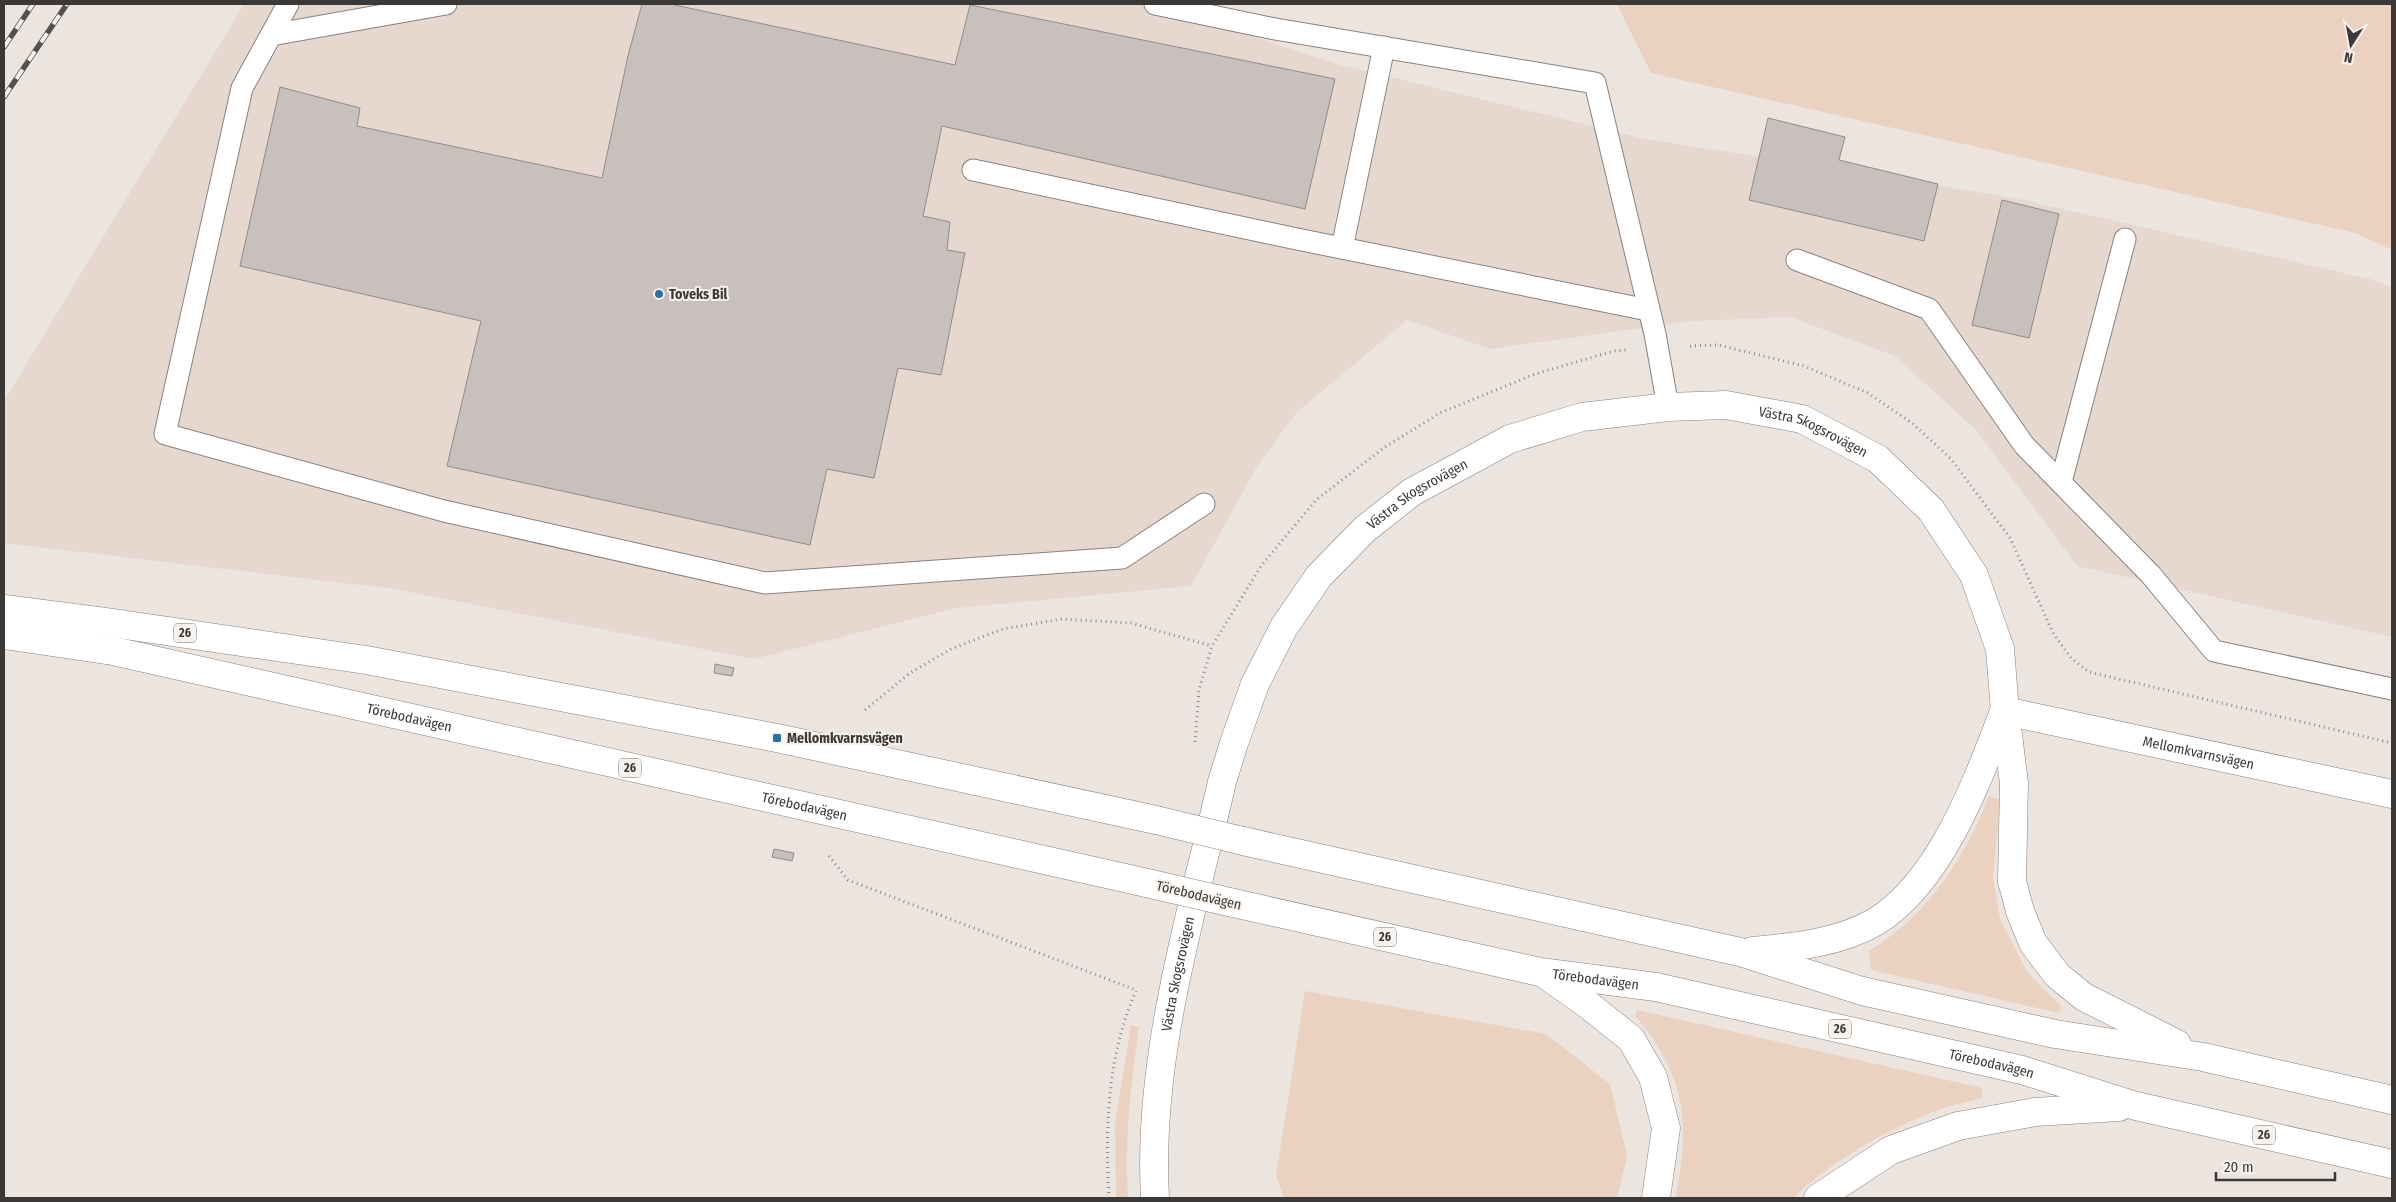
<svg xmlns="http://www.w3.org/2000/svg" width="2396" height="1202" font-family="'Fira Sans Condensed',sans-serif">
  <rect width="100%" height="100%" fill="#ebe4df"/>
  <polygon fill="#e6d8cf" points="244,4 1151,4 1341,65 1641,138 2014,198 2370,279 2392,287 2392,637 2077,566 1977,431 1895,356 1790,317 1692,321 1490,349 1407,320 1296,413 1256,468 1191,586 957,608 754,659 394,589 4,543 4,401"/>
  <g fill="#ebd1bf">
    <polygon points="1617,4 2392,4 2392,250 2355,233 1651,73"/>
    <path d="M1989,796L2000,800L1993,878L2000,919L2027,972L2060,1005L2061,1009L2059,1013L1871,970L1869,951C1927,916 1965,858 1989,796Z"/>
    <polygon points="1305,991 1546,1034 1610,1084 1627,1156 1617,1198 1284,1198 1276,1176"/>
    <path d="M1637,1010L1982,1088V1098C1969,1102 1954,1104 1941,1109C1894,1125 1828,1163 1793,1198H1675C1691,1126 1686,1073 1635,1016Z"/>
    <path d="M1131,1025L1139,1027C1131,1084 1124,1140 1128,1198H1116L1115,1124Z"/>
  </g>
  <g fill="#c7c0bc" stroke="#918b86">
    <polygon points="642,4 670,4 955,65 970,5 1335,79 1305,209 942,126 923,216 950,222 947,250 965,253 941,375 898,368 874,478 827,469 810,545 447,466 481,321 240,266 280,87 360,108 357,126 602,178 628,56"/>
    <polygon points="1768,118 1845,137 1839,160 1938,184 1924,241 1749,200"/>
    <polygon points="2002,200 2059,214 2029,338 1972,325"/>
    <polygon points="715,664 734,668 732,676 714,673"/>
    <polygon points="774,849 794,853 792,861 772,857"/>
  </g>
  <g fill="none" stroke-linecap="round" stroke-linejoin="round">
    <g stroke="#89827e" stroke-width="23">
      <g id="lane">
        <polyline points="288,4 242,88 165,434 444,511 765,583 1122,558 1204,504"/>
        <polyline points="1155,4 1270,28 1595,83 1655,334 1668,407"/>
        <polyline points="271,35 446,4"/>
        <polyline points="973,170 1297,239 1648,310"/>
        <polyline points="1342,248 1384,47"/>
        <polyline points="1797,260 1929,309 2024,445 2151,575 2214,651 2392,689"/>
        <polyline points="2061,482 2125,239"/>
      </g>
    </g>
    <g stroke="#89827e" stroke-width="29">
      <g id="street">
        <path id="s1" d="M2005,711L2392,794"/>
      </g>
    </g>
    <g stroke="#89827e" stroke-width="29">
      <g id="secondary">
        <path id="s2" d="M1155,1198C1147,1057 1191,918 1222,782L1234,743L1255,684L1284,627L1319,576L1365,529L1412,492L1510,439L1582,417L1668,407L1726,405L1802,419L1878,459L1931,510L1974,575L2000,649L2005,711"/>
      </g>
    </g>
    <g stroke="#89827e" stroke-width="29">
      <g id="highway">
        <polyline points="4,609 105,622 366,660 777,738 1156,820"/>
        <path id="s3" d="M4,635L113,651L1147,883"/>
        <polyline points="2005,711 2014,783 2012,881 2020,911 2033,943 2057,975 2084,997 2177,1044"/>
        <polyline points="1243,841 1740,952 1862,991 2055,1034 2203,1057 2392,1100"/>
        <path id="s4" d="M1229,902L1540,972L1656,987L2022,1070L2136,1106L2392,1164"/>
        <path d="M1753,951C1794,947 1839,943 1875,922C1940,883 1977,782 2003,714"/>
        <polyline points="1546,975 1587,1004 1631,1039 1653,1077 1666,1128 1656,1198"/>
        <polyline points="1818,1198 1891,1150 1958,1126 2035,1112 2119,1107"/>
      </g>
    </g>
    <g stroke="#8e8a87" stroke-width="3" stroke-dasharray="1 4" stroke-linecap="butt">
      <polyline points="1690,346 1718,345 1804,366 1868,393 1912,423 1951,459 2010,538 2053,633 2071,658 2089,672 2392,743"/>
      <polyline points="865,710 910,673 953,648 1003,629 1062,619 1131,623 1212,646"/>
      <polyline points="1195,742 1199,690 1212,646 1261,566 1316,500 1385,447 1440,413 1535,374 1614,351 1626,350"/>
      <polyline points="829,856 848,880 1136,990"/>
      <path d="M1109,1198C1105,1128 1107,1056 1136,991"/>
    </g>
    <use href="#lane" stroke="#fff" stroke-width="21"/>
    <use href="#street" stroke="#fff" stroke-width="28"/>
    <use href="#secondary" stroke="#fff" stroke-width="28"/>
    <use href="#highway" stroke="#fff" stroke-width="28"/>
    <g stroke="#53504e" stroke-width="5.5">
      <g id="rail">
        <polyline points="4,47 33,4"/>
        <polyline points="4,97 67,4"/>
      </g>
    </g>
    <use href="#rail" stroke="#f8f1ec" stroke-width="4" stroke-dasharray="11" stroke-linecap="butt"/>
    <g stroke="#89827e" stroke-width="29" stroke-linecap="butt">
      <g id="highway-bridge">
        <polyline points="1156,820 1243,841"/>
        <polyline points="1147,883 1229,902"/>
      </g>
    </g>
    <use href="#highway-bridge" stroke="#fff" stroke-width="28"/>
  </g>
  <g fill="#2675a7" stroke="#f8f1ec" stroke-width="2">
    <circle cx="659" cy="294" r="5"/>
    <rect x="772" y="733" width="10" height="10" rx="2.5"/>
  </g>
  <g text-anchor="middle" stroke-width="4" stroke-linejoin="round" paint-order="stroke">
    <g fill="#f8f1ec" stroke="#74706d" stroke-width="1">
      <rect x="174" y="623.5" width="22" height="19" rx="4"/>
      <rect x="619" y="758.5" width="22" height="19" rx="4"/>
      <rect x="1374" y="927.5" width="22" height="19" rx="4"/>
      <rect x="1829" y="1019.5" width="22" height="19" rx="4"/>
      <rect x="2253" y="1125.5" width="22" height="19" rx="4"/>
    </g>
    <g font-size="12" font-weight="bold" fill="#3b3937">
      <text x="185" y="637">26</text>
      <text x="630" y="772">26</text>
      <text x="1385" y="941">26</text>
      <text x="1840" y="1033">26</text>
      <text x="2264" y="1139">26</text>
    </g>
    <g font-size="14" font-weight="bold" fill="#3b3937" stroke="#f8f1ec" text-anchor="start">
      <text x="669" y="299">Toveks Bil</text>
      <text x="787" y="743">Mellomkvarnsvägen</text>
    </g>
    <g font-size="14" fill="#3b3937" stroke="#f8f1ec">
      <text dy="5" stroke="none"><textPath href="#s2" startOffset="1201">Västra Skogsrovägen</textPath></text>
      <text dy="5" stroke="none"><textPath href="#s2" startOffset="781">Västra Skogsrovägen</textPath></text>
      <text dy="5" stroke="none"><textPath href="#s3" startOffset="414">Törebodavägen</textPath></text>
      <text dy="5" stroke="none"><textPath href="#s1" startOffset="198">Mellomkvarnsvägen</textPath></text>
      <text dy="5" stroke="none"><textPath href="#s3" startOffset="819">Törebodavägen</textPath></text>
      <text transform="translate(1199 895) rotate(13)" y="5">Törebodavägen</text>
      <text dy="5" stroke="none"><textPath href="#s2" startOffset="226">Västra Skogsrovägen</textPath></text>
      <text dy="5" stroke="none"><textPath href="#s4" startOffset="375">Törebodavägen</textPath></text>
      <text dy="5" stroke="none"><textPath href="#s4" startOffset="780">Törebodavägen</textPath></text>
    </g>
  </g>
  <rect width="2396" height="1202" fill="none" stroke="#3b3937" stroke-width="10"/>
  <g transform="translate(2351 45) rotate(191)" stroke="#f8f1ec" stroke-width="4" paint-order="stroke">
  <path d="M0-4L9 19L0 12L-9 19Z" fill="#3b3937"/>
  <text y="-8" font-size="14" font-weight="bold" text-anchor="middle" fill="#3b3937">N</text>
  </g>
  <path d="M2216 1172v8h119v-8" fill="none" stroke="#3b3937" stroke-width="2.5"/>
  <text x="2224" y="1172" font-size="15" fill="#3b3937" stroke="#f8f1ec" stroke-width="4" paint-order="stroke">20 m</text>
</svg>
